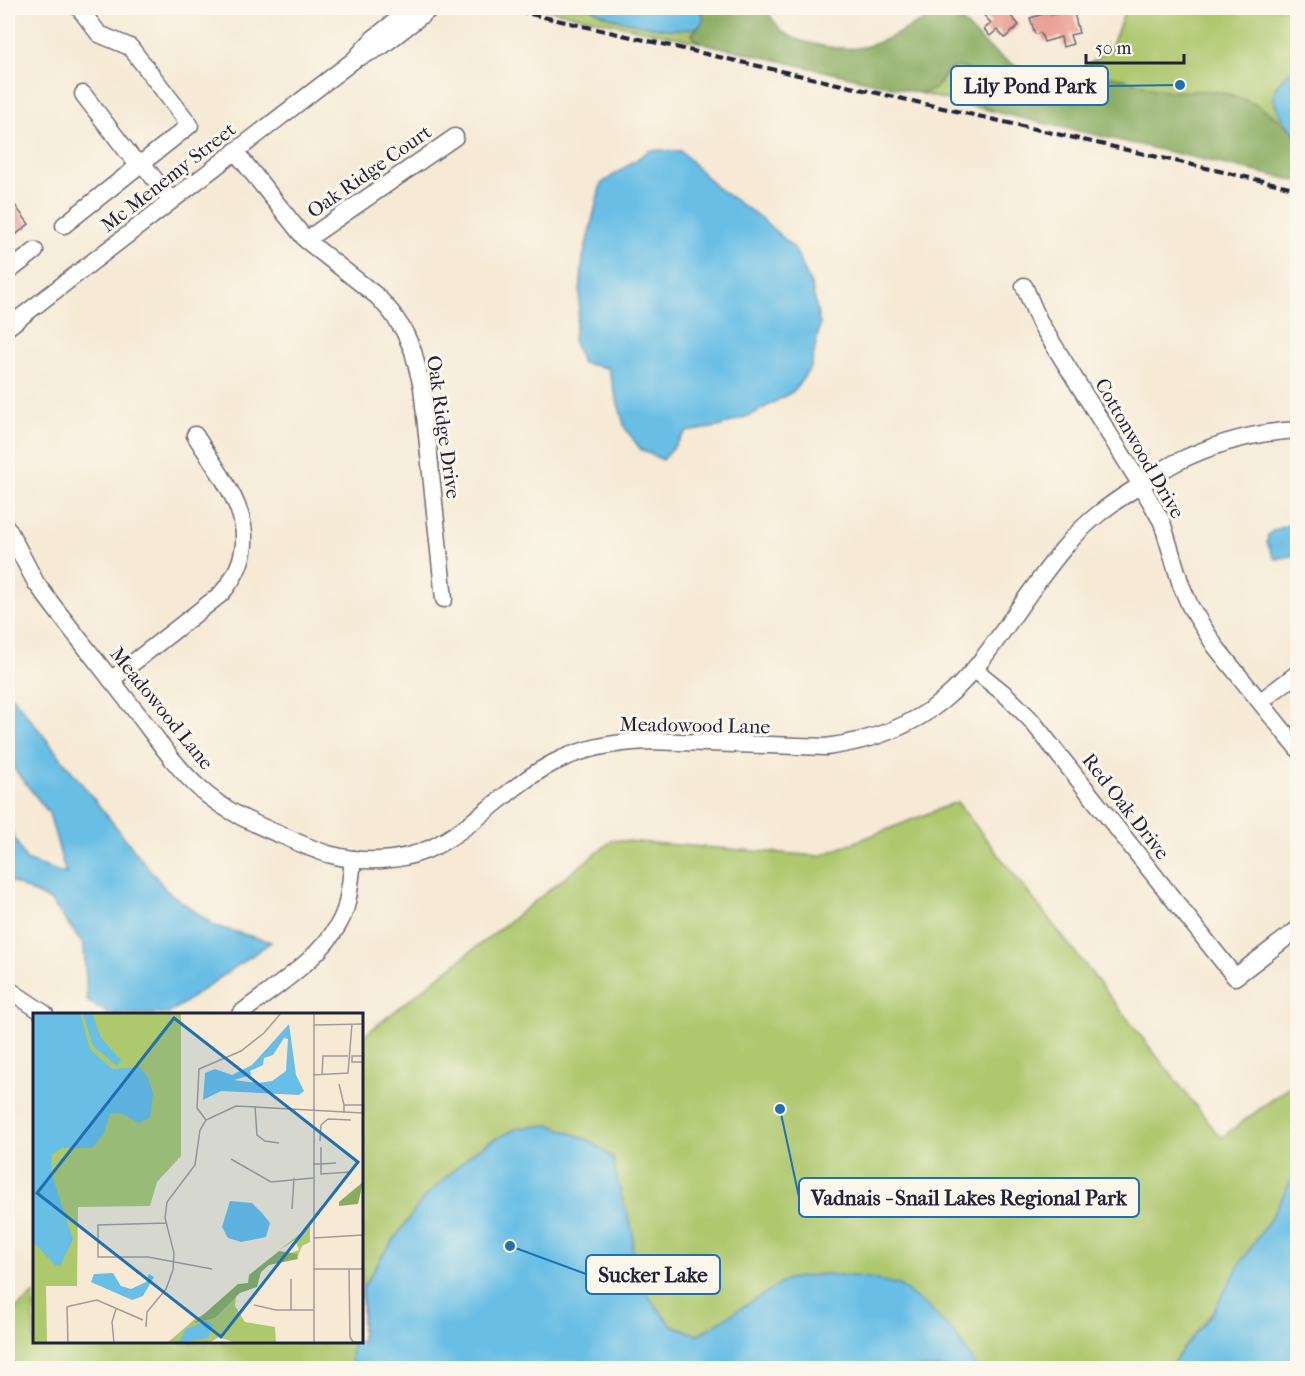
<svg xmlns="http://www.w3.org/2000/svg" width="1305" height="1376" font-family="'IM FELL French Canon',serif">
  <rect width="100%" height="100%" fill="#fbf7ec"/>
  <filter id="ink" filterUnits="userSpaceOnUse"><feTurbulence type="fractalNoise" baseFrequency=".0167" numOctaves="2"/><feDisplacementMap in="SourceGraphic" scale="12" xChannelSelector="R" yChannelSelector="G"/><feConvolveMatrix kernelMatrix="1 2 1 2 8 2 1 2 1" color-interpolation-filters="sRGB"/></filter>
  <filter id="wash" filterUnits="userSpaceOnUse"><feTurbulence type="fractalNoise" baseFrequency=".008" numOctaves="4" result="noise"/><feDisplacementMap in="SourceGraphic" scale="24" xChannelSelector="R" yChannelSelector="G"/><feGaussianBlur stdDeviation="1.35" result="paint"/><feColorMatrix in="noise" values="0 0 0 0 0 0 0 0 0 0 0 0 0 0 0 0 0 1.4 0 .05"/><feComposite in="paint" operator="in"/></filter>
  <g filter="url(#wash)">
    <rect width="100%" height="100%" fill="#f6ead5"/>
    <g fill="#aec86e" stroke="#687554" stroke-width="1.5">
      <polygon points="539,8 591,8 606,16 624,21 682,29 698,27 692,34 696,40 703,43"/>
      <polygon points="1126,8 1297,8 1297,176 1072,77 1064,77 1080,70 1111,48"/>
      <path d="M959,67C966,69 990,76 986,88C985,91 981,93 979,96L983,106L999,113L919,93L938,86C946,78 945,67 959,67Z"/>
      <polygon points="957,802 1221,1138 1297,1081 1297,1368 8,1368 8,1315 34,1294 34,1342 362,1342 362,1037 613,840 820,856"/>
    </g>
    <path fill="#8aac61" stroke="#56674e" stroke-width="1.5" d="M699,8H765C771,16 776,26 784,32C793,39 804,42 814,44C856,54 871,47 909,28C920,22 933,12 946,14C961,16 971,32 982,41C996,54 1012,66 1031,72C1055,80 1079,74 1103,75C1123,76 1141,86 1160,90C1176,93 1194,90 1210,91C1244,94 1273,112 1297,135V181L999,113L983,106L979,102V96L986,86C982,73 961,63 948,70C938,83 940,91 919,93L703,43L696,40L692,34L701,24L702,12Z"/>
    <g fill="#68bee5" stroke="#457090" stroke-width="1.5">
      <path d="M591,8H699L704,19C701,24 699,27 693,28C674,34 607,20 591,8Z"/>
      <path d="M1297,69V135C1273,111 1260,87 1297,69Z"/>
      <polygon points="650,150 681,151 716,187 761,218 794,248 812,287 820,325 811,367 794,391 753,414 718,427 686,432 663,460 641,450 625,428 608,368 582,363 573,340 578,316 583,258 601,184"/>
      <polygon points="1297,522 1297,555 1277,559 1274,558 1267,543 1268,535 1274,530"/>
      <polygon points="8,691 166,890 215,926 271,942 168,1014 109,1014 87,1001 84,945 51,901 8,880 8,825 26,860 66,874 49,813 8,761"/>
      <polygon points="550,1125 589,1140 613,1158 617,1180 633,1233 632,1265 651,1300 672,1326 698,1335 788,1279 823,1274 865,1277 899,1285 928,1307 955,1334 977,1368 353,1368 351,1358 352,1342 362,1342 363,1288 380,1259 423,1199 472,1153 493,1140 518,1128"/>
      <polygon points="1297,1169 1297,1368 1170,1368 1182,1350 1213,1312 1240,1264 1275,1211"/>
    </g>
    <g id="blocks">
      <g fill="#e89a91">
        <polygon points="985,8 1004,8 1019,25 1005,38 997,30 990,36 984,29 991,23 981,12"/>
        <polygon points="1073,9 1079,33 1070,35 1073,44 1063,47 1061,37 1044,42 1041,33 1035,34 1030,18 1050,12 1051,15"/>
        <polygon points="8,196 29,224 8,241"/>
      </g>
    </g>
  </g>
  <g filter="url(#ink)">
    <use href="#blocks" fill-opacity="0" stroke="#6c6871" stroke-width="1.5"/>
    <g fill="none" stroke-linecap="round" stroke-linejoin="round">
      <g stroke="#6c6871" stroke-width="19">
        <g id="minor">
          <polyline points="79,8 99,34 130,47 190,125 142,163 171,200"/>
          <polyline points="360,57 381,47 431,8"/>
          <polyline points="235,151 306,240 378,297 392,313 404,331 413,351 422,387 444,599"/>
          <polyline points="64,225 142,163 133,159 83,94"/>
          <polyline points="306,240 455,137"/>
          <polyline points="8,272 35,251"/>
          <polyline points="1024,286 1040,323 1141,485 1162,522 1181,585 1190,606 1215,646 1298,749"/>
          <polyline points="8,327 354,60 374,38 412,8"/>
          <path d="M8,529L36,583L54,607C83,644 112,681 141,718C159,742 177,768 199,788C223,810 252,823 281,835C298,842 315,851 332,855C370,865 413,861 446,840C484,817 514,783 553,763C584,747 616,742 650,741L826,747C967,728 984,644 1064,548C1086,521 1111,503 1141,485C1152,478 1163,469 1175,463C1213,444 1256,432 1298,430"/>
          <polyline points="975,670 1006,695 1031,720 1235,977 1298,929"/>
          <path d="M111,680L221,594C272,535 228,488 195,435"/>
          <polyline points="1261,701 1298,673"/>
          <polyline points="8,989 45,1014"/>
          <path d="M240,1014C275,986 330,954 345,910C350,894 351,876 353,859"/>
        </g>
      </g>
      <use href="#minor" stroke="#fff" stroke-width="16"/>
      <polyline stroke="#22223b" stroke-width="4" stroke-dasharray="9 4.5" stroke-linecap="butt" points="504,8 1298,189"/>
    </g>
  </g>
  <g text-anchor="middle" stroke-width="6" stroke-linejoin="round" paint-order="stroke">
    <g font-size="20" fill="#22223b" stroke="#fbf7ec">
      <text transform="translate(369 171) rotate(-35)" y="7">Oak Ridge Court</text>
      <text transform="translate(168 177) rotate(-38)" y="7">Mc Menemy Street</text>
      <text transform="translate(444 427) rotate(82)" y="7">Oak Ridge Drive</text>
      <text transform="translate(1140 448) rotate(60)" y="7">Cottonwood Drive</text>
      <text transform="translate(162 708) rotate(51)" y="7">Meadowood Lane</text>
      <text transform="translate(695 725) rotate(1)" y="7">Meadowood Lane</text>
      <text transform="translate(1126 806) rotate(52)" y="7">Red Oak Drive</text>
    </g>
  </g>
  <g transform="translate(33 1013)">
    <rect width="330" height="330" fill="#f6ead5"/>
    <path d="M0,0H148V143L124,169L117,193L45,194L44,273H13L14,330H0ZM277,213V229L269,233L265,243L252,242L266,237L262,227L245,238ZM203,283L202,293L212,309L242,314L243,330H203L186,324L176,330H134L162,306Z" fill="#aec86e"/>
    <path d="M330,169L325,191L306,193V189ZM246,238L264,241L265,246L236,252L228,259L224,274L207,280L182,305L161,310L205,271L215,270L216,262Z" fill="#8aac61"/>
    <path d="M0,0H47L57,36L79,56L106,54L114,63L120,80L117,105L106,110L89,101L77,100L71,121L59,135H30L19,141L18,159L40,226L27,253L22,252L0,229ZM50,0H59L68,25L88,47L84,53L60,33ZM256,11L263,62L271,78L266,82L188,78L170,87L172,60L182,56L199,62L219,52ZM251,25L255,26L253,58L239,68L225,70L201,67L218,62L217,58L230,52L231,45L240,42ZM197,188L219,190L229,200L237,210L233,224L208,229L195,225L189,214ZM80,260L88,273L98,276L113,269L116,261L121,264L110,283L99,287L58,269L61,261ZM173,308L180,312L175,325L145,330L153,316Z" fill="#68bee5" fill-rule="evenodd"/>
    <path fill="none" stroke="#a19a97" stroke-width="1.5" d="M281,12L330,11M330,43H319V49H330M280,62L315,60L319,11M289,62L290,43H315M306,71L311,92M222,93L224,122L232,128L246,130M311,100V92H330M173,107L164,95L166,56L208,38L231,20L248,0M287,128L288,112L295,106L318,107M288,134V151L303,150M198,146L238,169L280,165M280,151H288V161L317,159M259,196L261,165M133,210L65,212V244H115L179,256M280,225L330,222M280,256H330M316,256L317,324L320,329H330M258,266V297M221,292L243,297H280M113,314L114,299L133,276L140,257L141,240L132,205L134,189L162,152L167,117L173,107L203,93L330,100M35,330L34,294L37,293L64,287L110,307M81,330L79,309L83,296M281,330V0"/>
    <path fill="#1f6fb2" fill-opacity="0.15" stroke="#1f6fb2" stroke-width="3" d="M141,5L325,149L188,324L4,180Z"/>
    <rect width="330" height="330" fill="none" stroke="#22223b" stroke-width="3"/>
  </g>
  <path fill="none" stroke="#1f6fb2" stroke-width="2" d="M1180 85L1108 86M780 1109L799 1197M510 1246L586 1274"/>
  <g fill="#1f6fb2" stroke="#fbf7ec" stroke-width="2">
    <circle cx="1180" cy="85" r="6"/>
    <circle cx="780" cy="1109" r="6"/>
    <circle cx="510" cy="1246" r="6"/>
  </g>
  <g fill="#fbf7ec" stroke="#1f6fb2" stroke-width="2">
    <rect x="951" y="66" width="157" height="39" rx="6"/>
    <rect x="799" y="1178" width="340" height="39" rx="6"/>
    <rect x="586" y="1255" width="134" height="39" rx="6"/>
  </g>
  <g font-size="21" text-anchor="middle" font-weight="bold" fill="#22223b">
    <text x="1030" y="93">Lily Pond Park</text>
    <text x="969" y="1205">Vadnais - Snail Lakes Regional Park</text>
    <text x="653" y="1282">Sucker Lake</text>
  </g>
  <rect width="1305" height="1376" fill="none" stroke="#fbf7ec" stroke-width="30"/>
  <path d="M1086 54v9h98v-9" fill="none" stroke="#22223b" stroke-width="3"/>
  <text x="1095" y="54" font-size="18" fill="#22223b" stroke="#fbf7ec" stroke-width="4.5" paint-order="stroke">50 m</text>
</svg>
